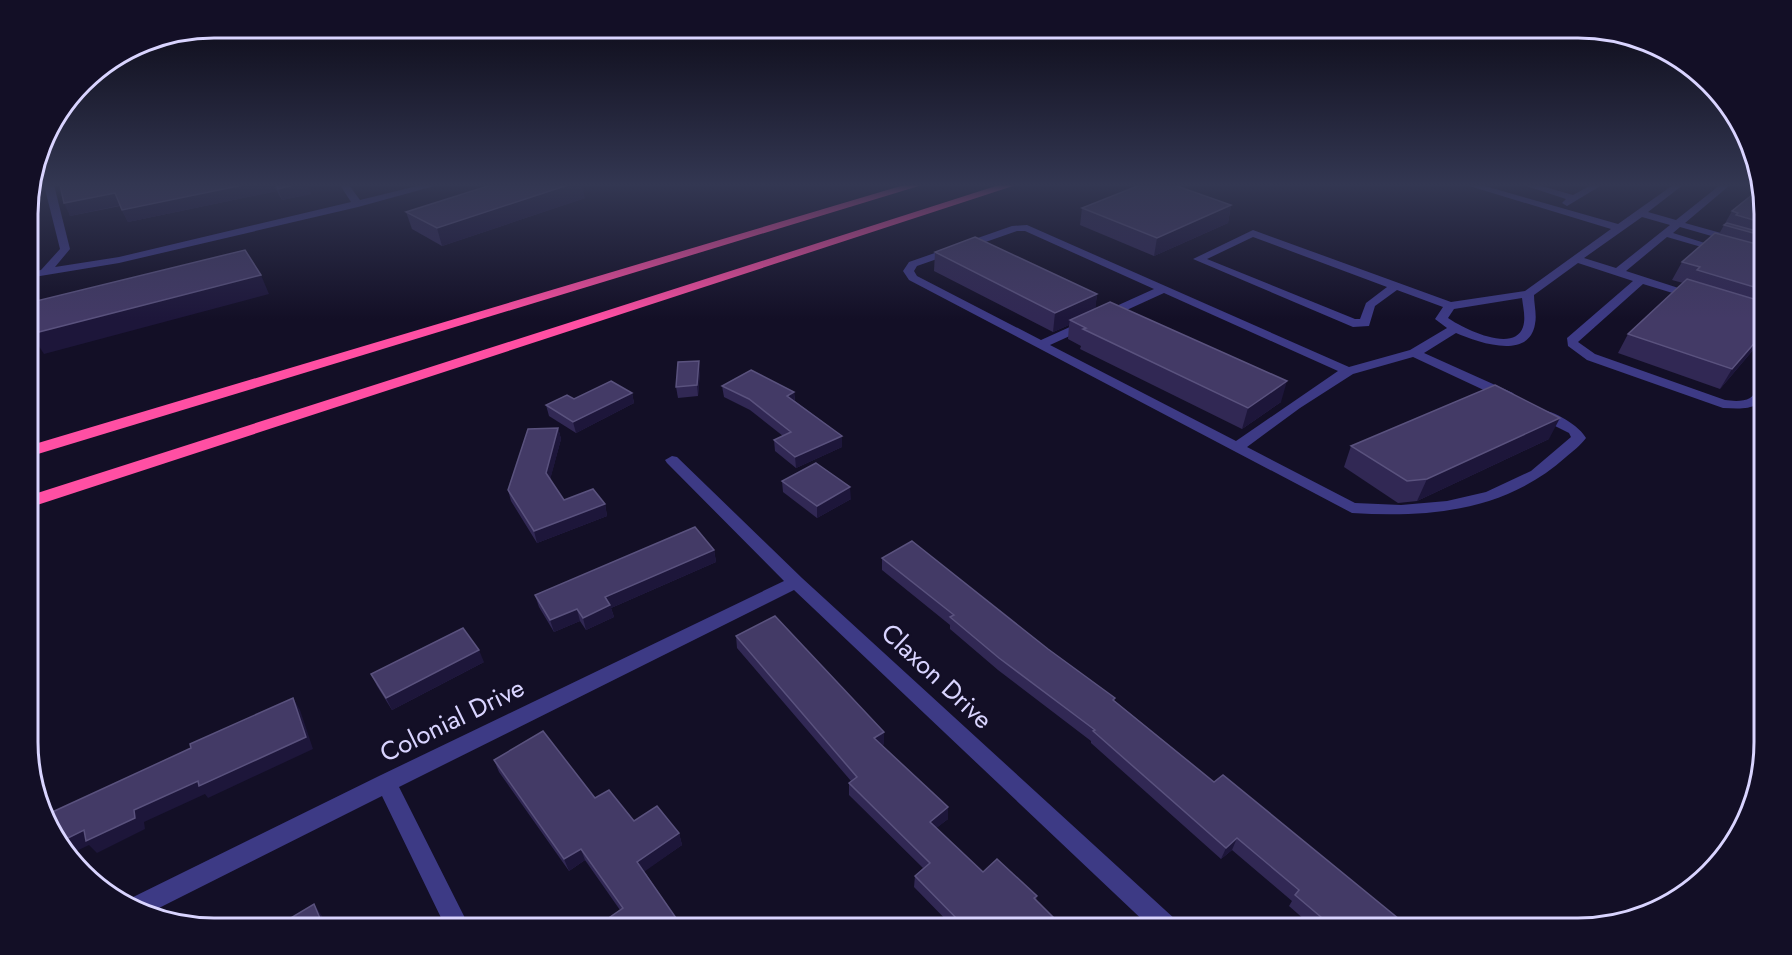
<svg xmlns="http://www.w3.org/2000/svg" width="1792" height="955" font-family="Jost,sans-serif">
  <rect width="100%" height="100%" fill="#130f26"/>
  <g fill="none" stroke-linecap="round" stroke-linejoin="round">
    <g fill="#3d3a85" fill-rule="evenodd">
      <polygon points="44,185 54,185 70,249 55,267 119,257 351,202 340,185 349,185 360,200 421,185 438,185 358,207 119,263 28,278 28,272 41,270 60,249"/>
      <path d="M1466,185H1481L1618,224L1673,185H1683L1648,212L1676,220L1720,185H1730L1685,223L1764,245V251L1680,227L1673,233L1727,250L1722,253L1667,237L1626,271L1697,294V298H1689L1643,284L1578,342L1595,354L1725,400C1732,401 1743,402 1750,398C1756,394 1756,387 1764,385C1764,411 1745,409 1723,408L1587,360L1568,346L1567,338L1633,281L1578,263L1534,295C1534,304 1537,315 1535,324C1529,361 1477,342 1456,333L1424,353L1513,393L1515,396L1513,399H1503L1413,357L1353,374L1300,408L1247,447L1355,503L1401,505L1447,501L1486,492L1531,471L1571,437L1569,433L1535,416L1533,413L1535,410C1550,407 1580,426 1586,438C1581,445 1573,451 1566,457C1506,511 1429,518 1352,513L909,280L903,271L909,262L1012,226L1027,225L1349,367L1410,350L1447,328L1435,319L1443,307L1397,290L1375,306L1369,326L1353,327L1193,259L1253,230L1451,302L1525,291L1611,229ZM1642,217L1670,225L1616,268L1584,258ZM1017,231H1025L1154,289L1041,340L917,276L914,271L917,266ZM1253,237L1387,287L1366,303L1360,319H1355L1207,259ZM1164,293L1338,371L1236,441L1050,345ZM1522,298C1523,307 1526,318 1523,327C1514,354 1462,328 1448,318L1454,309Z"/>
      <polygon points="1523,185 1538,185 1573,195 1591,185 1602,185 1567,206 1562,203 1566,199"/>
      <polygon points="672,456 677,457 802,578 1176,920 1180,928 1151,928 794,590 399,787 470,928 446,928 382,796 149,913 131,909 123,902 379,776 784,581 667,463 665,460"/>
    </g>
    <g fill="#ff4fa3" fill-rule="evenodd">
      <polygon points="904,185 922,185 28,457 28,446"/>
      <polygon points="999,185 1016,185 28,508 28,496"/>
    </g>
  </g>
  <g fill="#312854">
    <polygon points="60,185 307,185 311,194 282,200 277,191 128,222 120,206 70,216"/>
    <polygon points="1763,189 1764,337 1720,389 1618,353 1628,334 1683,283 1672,280 1682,262 1719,234 1732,211"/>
    <polygon points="585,198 442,246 412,229 406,212"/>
    <polygon points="1231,205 1228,223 1154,256 1080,225 1082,208"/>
    <polygon points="935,252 1097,294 1095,309 1281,402 1242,429 1080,349 1081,346 1068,339 1069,325 1053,332 934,271"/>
    <polygon points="700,371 698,396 678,398 676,387"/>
    <polygon points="722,386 794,392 795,401 842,436 842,447 796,468 775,451 774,440 783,436 750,410 724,397"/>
    <polygon points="632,393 634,403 576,433 549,416 546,405 574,399"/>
    <polygon points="558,428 561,439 550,479 564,500 605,504 607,516 537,543 511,501 508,490"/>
    <polygon points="1549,439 1417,501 1398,503 1344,467 1351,446"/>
    <polygon points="782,481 851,499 817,518 783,492"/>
    <polygon points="714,550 716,562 611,608 614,617 586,630 580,621 554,632 539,607 535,595"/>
    <polygon points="882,558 1048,649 1115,701 1214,782 1410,928 1314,928 1289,906 1292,901 1232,850 1221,859 1091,743 1091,741 998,670 950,629 950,625 882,570"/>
    <polygon points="736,636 884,744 882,745 948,819 936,828 983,872 1037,896 1036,900 1064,928 954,928 914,887 915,876 923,868 849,795 849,783 851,781 737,648"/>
    <polygon points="484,662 392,710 377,686 371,674"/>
    <polygon points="494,760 595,798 634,821 679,833 682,845 644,871 683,928 602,928 600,924 620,910 585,860 569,871 499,772"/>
  </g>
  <g fill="#1d163a">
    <polygon points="243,185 274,185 277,191 128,222 122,210"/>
    <polygon points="294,185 307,185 311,194 282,200 278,189"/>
    <polygon points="568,185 582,185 585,198 442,246 437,228"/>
    <polygon points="115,193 121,205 70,216 64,203"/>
    <polygon points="1231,205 1228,223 1154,256 1157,238"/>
    <polygon points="261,275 269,294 44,354 31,334"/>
    <polygon points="1097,294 1095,313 1070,320 1069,325 1053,332 1055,313"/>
    <polygon points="1764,332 1764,337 1720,389 1732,369"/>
    <polygon points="699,361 700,371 698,396 697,385"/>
    <polygon points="1287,381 1281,402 1242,429 1248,408"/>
    <polygon points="794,392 795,403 787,396"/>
    <polygon points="632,393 634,403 576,433 573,422"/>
    <polygon points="1560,418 1549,439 1417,501 1427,479"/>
    <polygon points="558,428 561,439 549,484 546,473"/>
    <polygon points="842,436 842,447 796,468 795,457"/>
    <polygon points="850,487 851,499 817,518 817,506"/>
    <polygon points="605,504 607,516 537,543 534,531"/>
    <polygon points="714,550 716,562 611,608 614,617 586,630 583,618 605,597"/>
    <polygon points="577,609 580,621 554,632 550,620"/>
    <polygon points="479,650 484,662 392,710 386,698"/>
    <polygon points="293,698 300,710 313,749 208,798 205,794 144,822 145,829 97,853 89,845 66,856 65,855 60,842 84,830 134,810"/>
    <polygon points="884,732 884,744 875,750 874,738"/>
    <polygon points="948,807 948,819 929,834 930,822"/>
    <polygon points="679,833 682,845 641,874 637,862"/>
    <polygon points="1237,838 1232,850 1221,859 1226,848"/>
    <polygon points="581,849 585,860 569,871 564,859"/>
    <polygon points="314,904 322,916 327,928 324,928"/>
  </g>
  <g fill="#433a66" stroke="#5a527e" stroke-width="1.5">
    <polygon points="60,185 243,185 122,210 115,193 64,203"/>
    <polygon points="276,185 294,185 278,189"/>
    <polygon points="491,185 568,185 437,228 406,212"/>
    <polygon points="1140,185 1174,185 1231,205 1157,238 1082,208"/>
    <polygon points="1762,187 1763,189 1764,223 1736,215 1738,213 1732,211"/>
    <polygon points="1727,223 1764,233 1764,236 1724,225"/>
    <polygon points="1715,233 1764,246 1764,290 1697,270 1700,267 1682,262"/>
    <polygon points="975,237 1097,294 1055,313 935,252"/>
    <polygon points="245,250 261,275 31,334 28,317 28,303"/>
    <polygon points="1687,279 1764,302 1764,332 1732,369 1628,334"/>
    <polygon points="1110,302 1287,381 1248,408 1083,329 1086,328 1070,320"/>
    <polygon points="699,361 697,385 676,387 678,362"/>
    <polygon points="751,370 794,392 787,396 842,436 795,457 774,440 791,432 749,399 722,386"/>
    <polygon points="611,381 632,393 573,422 546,405 567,395 574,399"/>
    <polygon points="1495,385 1560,418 1427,479 1407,481 1351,446"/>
    <polygon points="558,428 546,473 564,500 593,489 605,504 534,531 508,490 528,429"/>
    <polygon points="816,463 850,487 817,506 782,481"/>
    <polygon points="695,527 714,550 605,597 610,605 583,618 577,609 550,620 535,595"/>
    <polygon points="912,541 1048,649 1115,698 1113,700 1214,782 1223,775 1410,928 1334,928 1295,895 1299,890 1237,838 1226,848 1093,731 1095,730 999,658 950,617 954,615 882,558"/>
    <polygon points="775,616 884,732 874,738 948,807 930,822 983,872 997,859 1037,896 1034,898 1064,928 966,928 915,876 930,863 849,783 857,777 736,636"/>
    <polygon points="463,628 479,650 386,698 371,674"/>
    <polygon points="293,698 306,737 199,786 198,781 134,810 135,818 86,841 84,830 60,842 48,814 191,748 190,744"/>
    <polygon points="543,731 595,798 609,790 634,821 657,806 679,833 637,862 683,928 603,928 600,924 623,908 581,849 564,859 494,760"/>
    <polygon points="314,904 324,928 274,928"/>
  </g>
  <linearGradient id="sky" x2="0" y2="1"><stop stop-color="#0a0815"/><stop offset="0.58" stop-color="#333752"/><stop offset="1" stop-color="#333752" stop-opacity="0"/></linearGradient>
  <rect width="1792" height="319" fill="url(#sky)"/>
  <g text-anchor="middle" stroke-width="4.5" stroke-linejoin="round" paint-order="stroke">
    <g font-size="26" fill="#d9d4ff" stroke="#130f26">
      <text transform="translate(937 676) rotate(43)" y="9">Claxon Drive</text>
      <text transform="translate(452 720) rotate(-26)" y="9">Colonial Drive</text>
    </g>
  </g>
  <path d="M0 0H1792V955H0ZM214 38H1578A176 176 0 0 1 1754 214V742A176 176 0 0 1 1578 918H214A176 176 0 0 1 38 742V214A176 176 0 0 1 214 38Z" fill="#130f26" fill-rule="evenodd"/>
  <path fill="none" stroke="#d9d4ff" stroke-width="3" d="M214 38H1578A176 176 0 0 1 1754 214V742A176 176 0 0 1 1578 918H214A176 176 0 0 1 38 742V214A176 176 0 0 1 214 38Z"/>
</svg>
